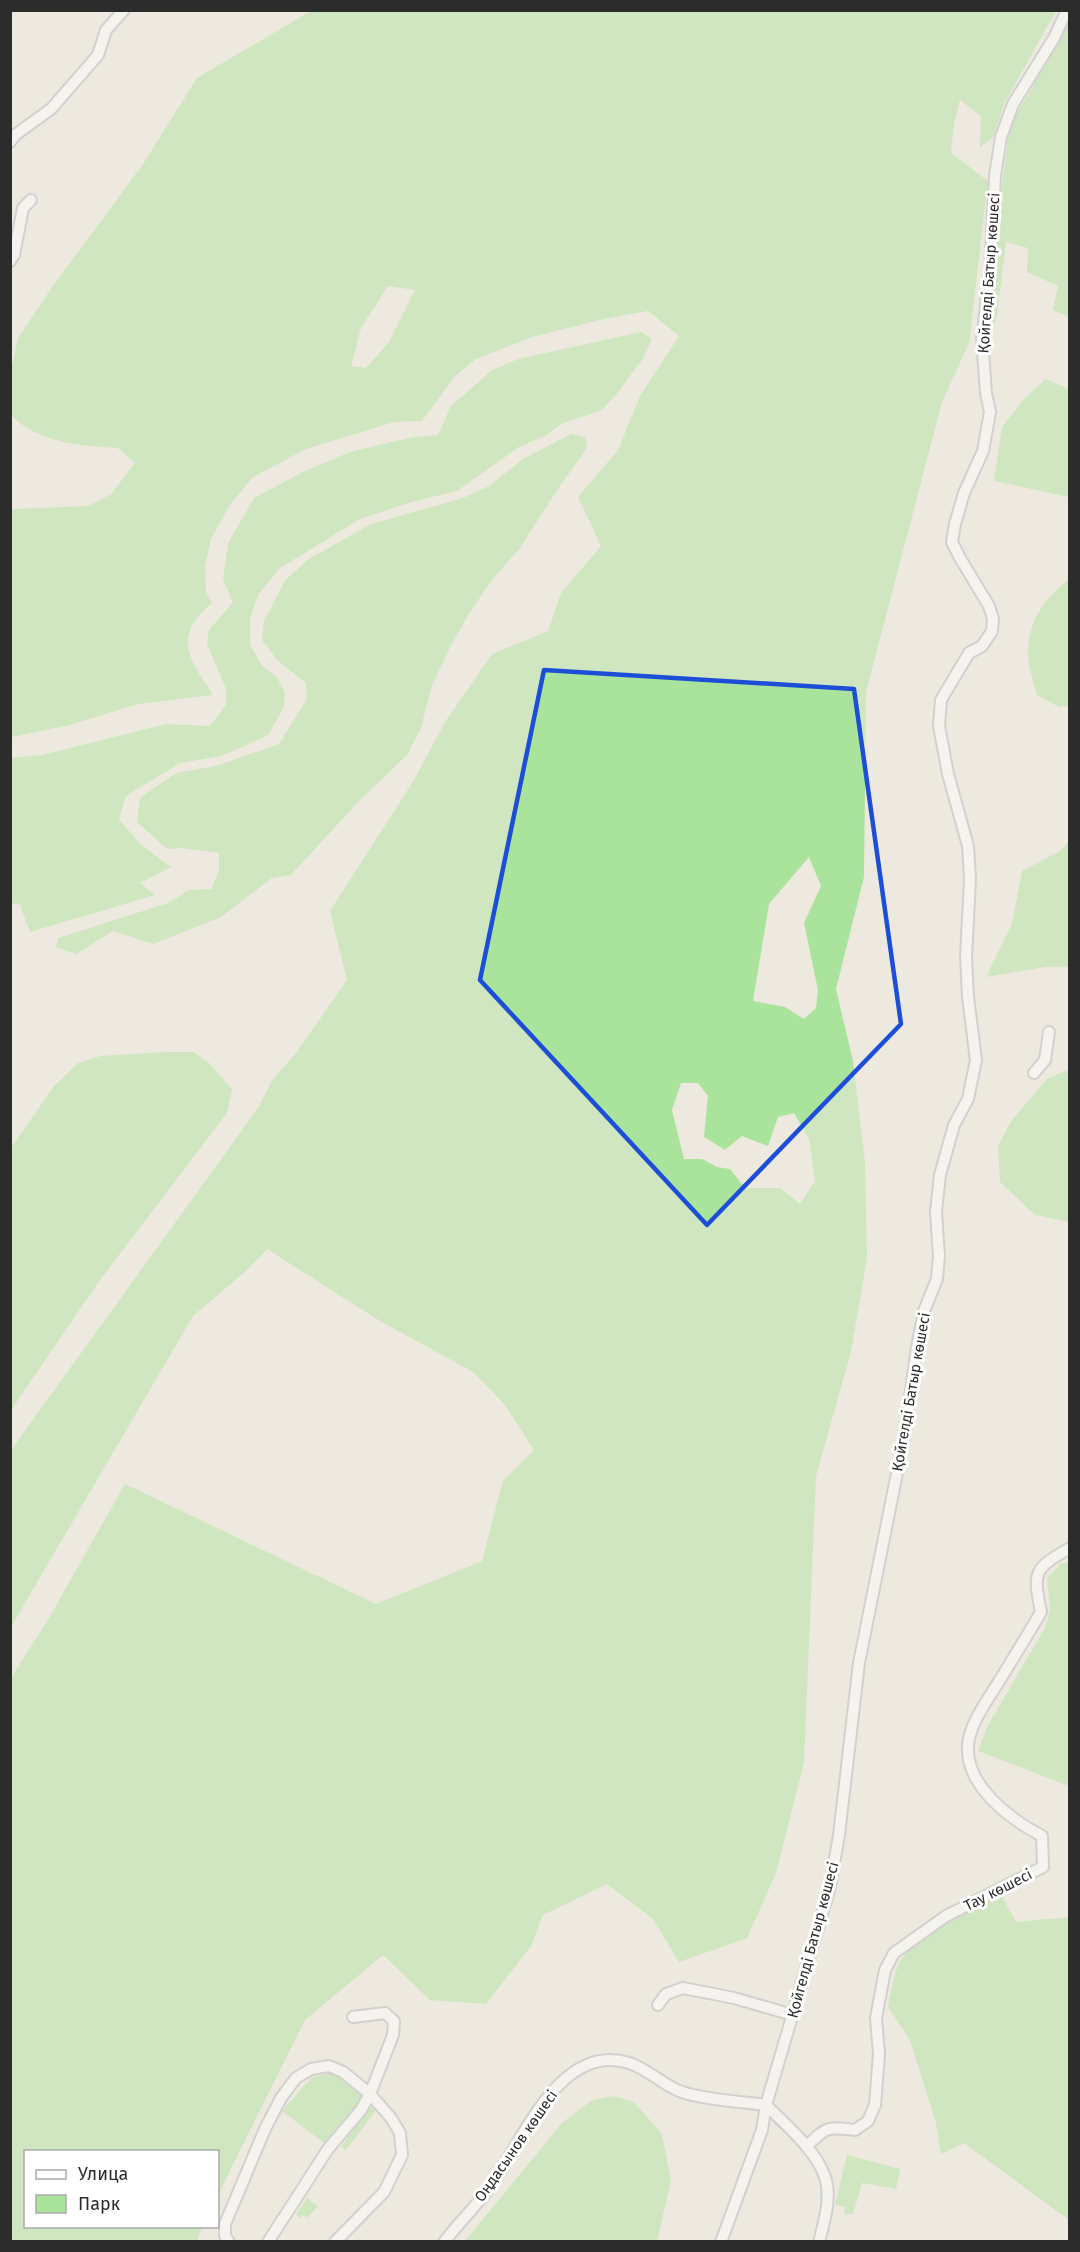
<svg xmlns="http://www.w3.org/2000/svg" width="1080" height="2252" font-family="'Fira Sans',sans-serif">
  <rect width="100%" height="100%" fill="#ede9de"/>
  <g fill="#aae39b" fill-rule="evenodd">
    <path d="M311,11H1056L1005,102L993,137L980,147L981,116L960,100L954,123L951,153L988,181L969,343L942,402L866,692L864,877L836,989L853,1061L865,1162L867,1258L851,1352L816,1476L804,1763L776,1873L747,1938L679,1962L653,1919L607,1884L543,1915L531,1946L486,2004L430,2000L383,1955L305,2020L218,2195V2152H26V2226L202,2227L197,2241H11V1678L49,1618L125,1484L376,1604L482,1561L503,1481L534,1450L505,1405L473,1372L380,1321L267,1249L248,1269L193,1316L11,1627V1450L258,1108L273,1079L296,1053L347,980L330,911L414,780L445,722L492,654L548,631L561,593L601,546L578,497L618,450L640,396L679,336L648,311L604,319L532,337L476,359L455,376L422,421L394,422L306,449L253,477L230,505L211,539L205,566L206,592L212,603C171,637 189,658 213,695L138,704L70,725L11,737V509L88,506L111,494L135,463L118,448C81,446 37,443 10,414L11,371L18,338L53,286L143,164L197,78ZM388,286L415,290L389,342L366,368L351,366L361,328ZM809,857L821,886L804,923L818,990L816,1008L804,1019L785,1007L753,1001L769,904ZM681,1083H698L708,1096L704,1137L725,1150L742,1136L768,1146L778,1117L794,1113L809,1139L815,1181L800,1204L780,1188H745L730,1169L717,1167L702,1159H684L672,1110Z"/>
    <polygon points="1069,18 1069,317 1053,310 1058,286 1027,272 1028,248 1006,242 997,314 988,348 998,214 1010,124 1032,88"/>
    <polygon points="641,332 652,339 642,360 615,396 602,410 561,424 545,436 519,447 457,491 415,501 360,519 280,568 258,595 250,618 250,645 262,666 277,677 285,693 284,707 268,735 222,756 180,763 126,796 119,819 140,844 171,867 140,883 155,895 30,932 20,905 11,903 11,758 42,755 166,724 210,726 226,705 226,689 207,644 209,630 233,602 223,579 228,543 254,498 305,471 350,452 413,437 438,435 451,406 492,370 518,359"/>
    <polygon points="1046,379 1069,389 1069,497 994,481 1002,427 1023,400"/>
    <polygon points="571,434 586,437 587,448 557,490 520,548 492,580 470,612 450,647 431,688 421,728 407,755 359,801 291,875 272,878 221,917 153,944 113,931 76,954 56,947 58,938 168,903 189,890 211,889 219,871 219,853 181,848 167,849 137,822 140,798 176,773 216,766 279,744 307,699 306,683 277,660 262,640 264,621 286,579 309,559 371,524 463,498 489,486 523,459"/>
    <path d="M1069,579V706L1059,707L1037,695C1034,682 1028,667 1028,654C1028,620 1044,599 1069,579Z"/>
    <polygon points="1069,841 1069,967 1045,967 986,977 1012,924 1022,871 1060,851"/>
    <polygon points="166,1052 193,1052 208,1062 232,1089 227,1113 100,1280 11,1410 11,1148 54,1086 78,1063 100,1056"/>
    <polygon points="1069,1069 1069,1222 1035,1215 1000,1182 998,1146 1012,1120 1047,1079"/>
    <polygon points="1069,1561 1070,1561 1069,1786 978,1751 987,1727 1046,1626 1050,1608 1047,1579 1060,1564"/>
    <path d="M1002,1896L1016,1922L1069,1917V2220L964,2143L941,2154L936,2123L910,2040L888,2007C891,1993 893,1975 900,1962C918,1930 970,1911 1002,1896Z"/>
    <polygon points="330,2073 345,2078 366,2096 328,2146 282,2111 311,2078"/>
    <polygon points="613,2096 634,2102 662,2134 671,2181 657,2241 465,2241 562,2123 592,2100"/>
    <polygon points="373,2106 377,2109 346,2150 341,2147 356,2125"/>
    <polygon points="847,2155 900,2169 896,2189 862,2183 853,2214 844,2214 845,2207 835,2205"/>
    <polygon points="307,2198 318,2206 307,2218 303,2215 300,2218 296,2214"/>
  </g>
  <g fill="none" stroke-linecap="round" stroke-linejoin="round">
    <g stroke="#72bdef" stroke-width="3">
      <polyline points="775,2122 782,2128"/>
      <polyline points="822,2204 822,2188"/>
    </g>
    <g stroke="#b2b2bf" stroke-width="14">
      <g id="minor">
        <polyline points="10,142 15,135 51,109 98,55 106,30 124,10"/>
        <polyline points="10,261 14,255 23,208 31,200"/>
        <polyline points="1034,1073 1045,1060 1049,1032"/>
        <polyline points="658,2005 666,1994 683,1988 734,1998 793,2015"/>
        <path d="M766,2105C786,2125 816,2150 825,2177C832,2197 824,2222 819,2242"/>
        <path d="M807,2146C827,2126 827,2127 855,2130L868,2121L875,2105L879,2054L876,2018L885,1970L894,1953L946,1916L1043,1867L1042,1836C1010,1819 965,1786 968,1745C970,1723 987,1701 998,1683C1012,1660 1027,1636 1041,1612C1033,1572 1033,1569 1070,1548"/>
        <polyline points="229,2242 225,2236 225,2224 265,2129 281,2098 296,2078 311,2069 329,2066 343,2072 370,2094 391,2118 400,2133 402,2155 384,2192 335,2242"/>
        <polyline points="268,2242 328,2149 361,2110 370,2094 393,2035 394,2021 385,2013 353,2017"/>
        <path d="M444,2242C458,2224 474,2208 488,2190C521,2146 558,2041 629,2063C646,2068 661,2083 677,2090C695,2099 744,2102 766,2105"/>
        <polyline points="721,2242 762,2130 766,2105 830,1887 839,1835 859,1663 905,1433 917,1347 924,1311 937,1279 939,1256 936,1212 940,1175 954,1125 968,1099 976,1060 968,997 966,957 970,879 968,846 948,774 939,726 941,700 969,653 982,646 992,631 993,619 989,606 960,558 952,542 955,524 964,493 983,451 990,412 986,393 982,339 990,271 995,176 1001,137 1013,104 1054,38 1067,10"/>
      </g>
    </g>
    <use href="#minor" stroke="#fff" stroke-width="10"/>
  </g>
  <path d="M0 0H1080V2252H0ZM544,670L854,689L901,1024L707,1225L480,980Z" fill="#ede9de" fill-opacity=".55" fill-rule="evenodd"/>
  <path fill="none" stroke="#1d4ed8" stroke-width="4.5" stroke-linejoin="round" d="M544,670L854,689L901,1024L707,1225L480,980Z"/>
  <g text-anchor="middle" stroke-width="6" stroke-linejoin="round" paint-order="stroke">
    <g font-size="15" fill="#2c2c2c" stroke="#fff">
      <text transform="translate(989 273) rotate(-86)" y="5">Қойгелді Батыр көшесі</text>
      <text transform="translate(911 1392) rotate(-80)" y="5">Қойгелді Батыр көшесі</text>
      <text transform="translate(998 1890) rotate(-27)" y="5">Тау көшесі</text>
      <text transform="translate(813 1940) rotate(-75)" y="5">Қойгелді Батыр көшесі</text>
      <text transform="translate(516 2146) rotate(-55)" y="5">Оңдасынов көшесі</text>
    </g>
  </g>
  <rect width="1080" height="2252" fill="none" stroke="#2c2c2c" stroke-width="24"/>
  <rect x="24" y="2150" width="195" height="78" fill="#ffffff" stroke="#ababab" stroke-width="1.5"/>
  <rect x="36" y="2170" width="30" height="9" fill="#ffffff" stroke="#ababab" stroke-width="1.5"/>
  <text x="78" y="2180" font-size="18" fill="#2c2c2c">Улица</text>
  <rect x="36" y="2195" width="30" height="18" fill="#aae39b" stroke="#ababab" stroke-width="1.5"/>
  <text x="78" y="2210" font-size="18" fill="#2c2c2c">Парк</text>
</svg>
